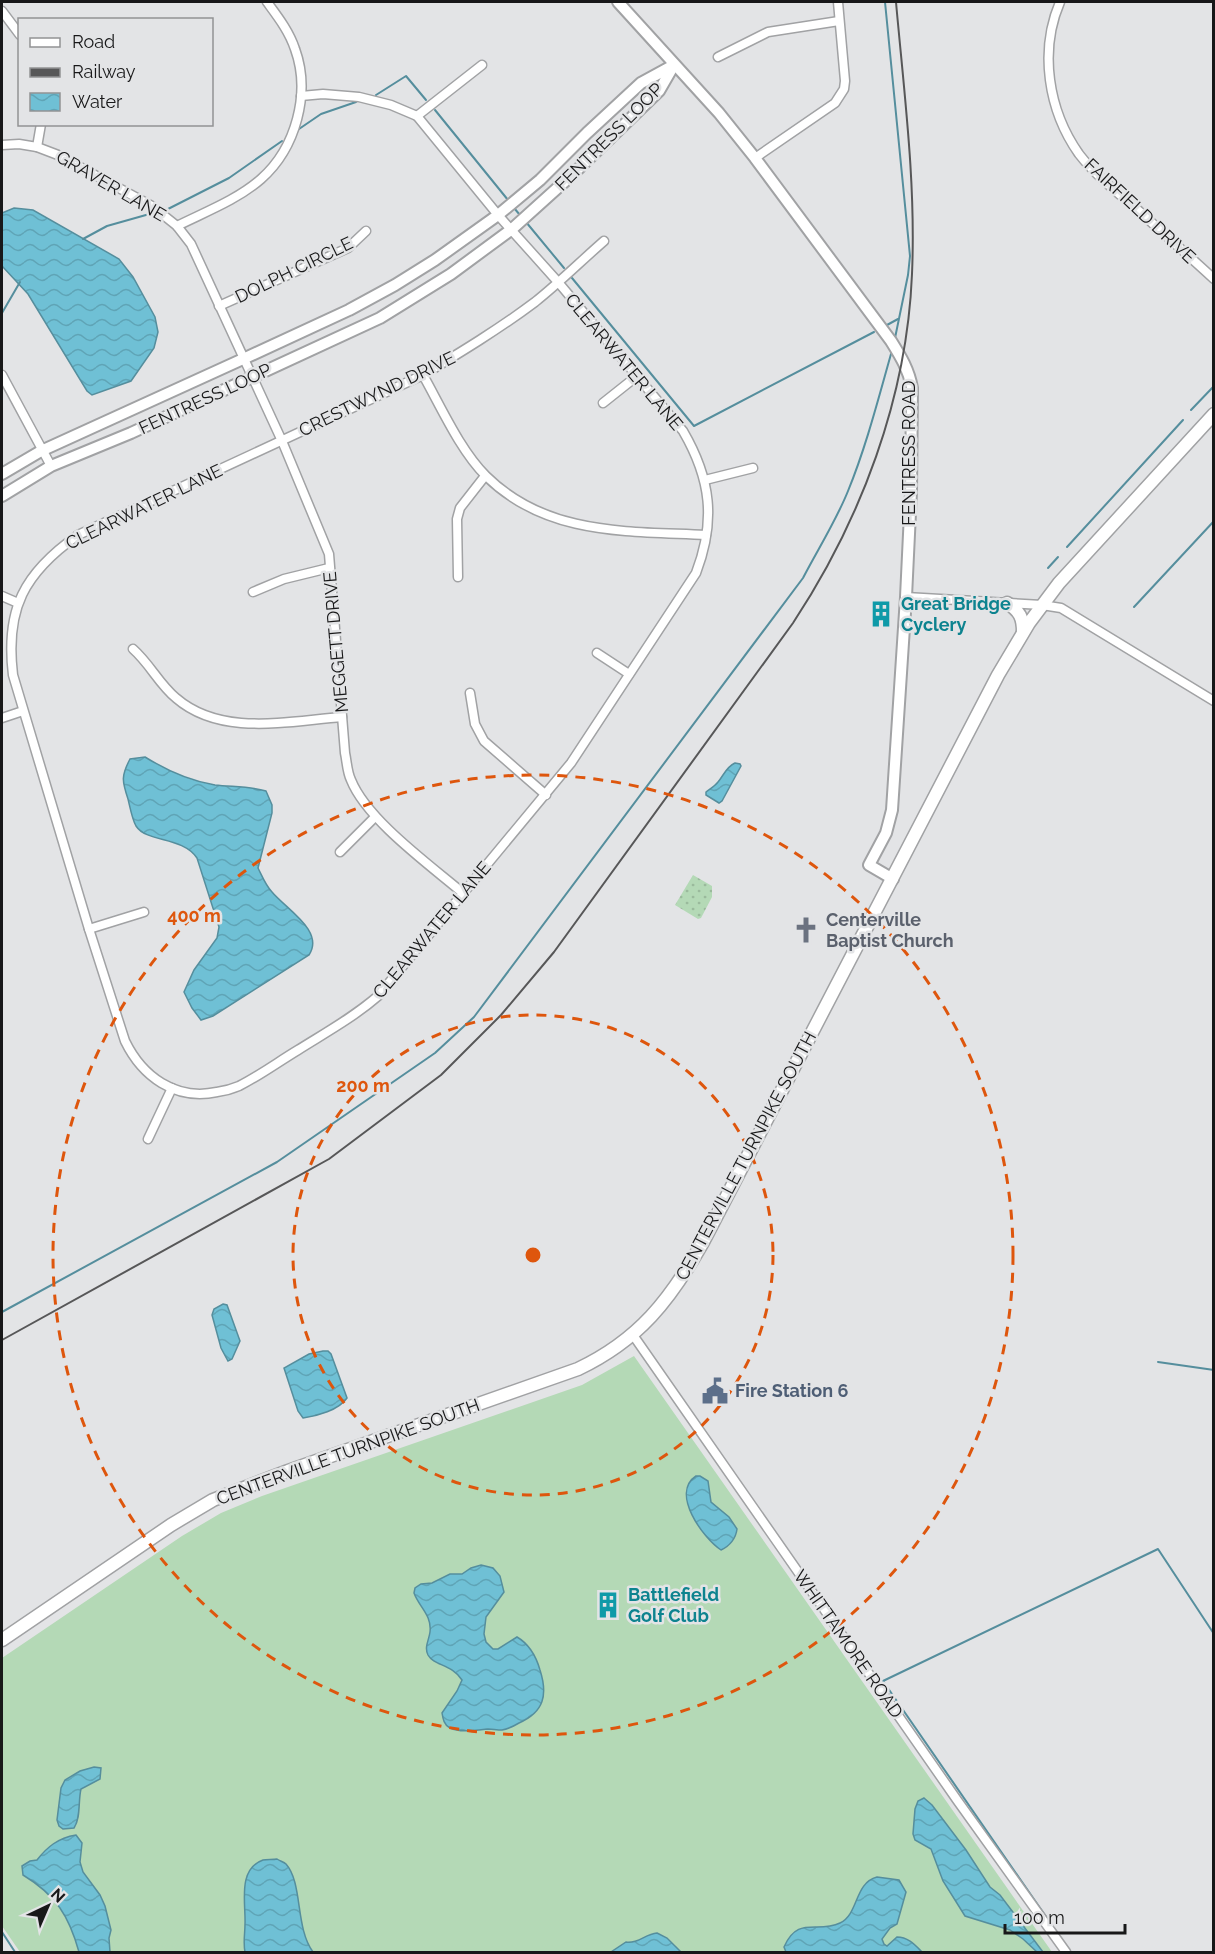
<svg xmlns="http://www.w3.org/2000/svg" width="1215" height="1954" font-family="Raleway,sans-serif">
  <defs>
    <pattern id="park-dots" width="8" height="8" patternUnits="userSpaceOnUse" patternTransform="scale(1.5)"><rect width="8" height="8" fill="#b4d9b6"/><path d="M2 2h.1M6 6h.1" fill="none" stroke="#9aba9c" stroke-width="1.8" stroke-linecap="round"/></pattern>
    <pattern id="water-waves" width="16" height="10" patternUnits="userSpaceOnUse" patternTransform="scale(1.5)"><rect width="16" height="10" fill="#6fc0d5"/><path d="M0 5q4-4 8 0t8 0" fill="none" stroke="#5fa4b6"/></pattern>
  </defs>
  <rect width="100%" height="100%" fill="#e3e4e6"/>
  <polygon fill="#b4d9b6" points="634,1356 1052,1952 20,1952 2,1926 2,1658 182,1536 221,1513 262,1496 582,1385"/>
  <polygon fill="url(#park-dots)" points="693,875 712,886 712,897 701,918 698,919 675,905"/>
  <g fill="url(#water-waves)" stroke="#558e9d" stroke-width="1.5">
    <polygon points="14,208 33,210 119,259 133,277 155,317 158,332 154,348 131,381 92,395 87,391 28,294 2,266 2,213"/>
    <path d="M145,757C166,770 190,781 215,785C232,787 250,786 266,791L272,805V813L258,868C262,876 266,886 272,892C286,909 325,931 309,955L213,1016L201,1020L192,1008L184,992L194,970L217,938L219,927L197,858C182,836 147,843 136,826C132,819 130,807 128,799C122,781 121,776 130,759Z"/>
    <path d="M735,763L740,764L741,766L722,801L719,803L706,795V792C710,789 715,786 718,782C724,775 726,767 735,763Z"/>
    <polygon points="223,1304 227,1305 240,1341 232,1359 228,1361 221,1348 212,1315 214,1309"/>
    <path d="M323,1351H328L331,1354L347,1398C339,1410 317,1416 303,1418L298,1411L284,1368L309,1354Z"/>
    <path d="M696,1476H700L708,1481L711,1502L729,1517L737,1529C736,1538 730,1546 721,1550C703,1538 670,1493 696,1476Z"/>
    <path d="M481,1565L493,1568L500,1576L504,1592L486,1617L484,1634L486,1642L493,1649H498L517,1637C529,1644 536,1656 540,1670C548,1695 544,1712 519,1723C514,1726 508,1729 502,1730C497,1730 492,1729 488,1729C476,1730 461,1733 450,1728C444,1725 443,1719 442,1713L457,1691L462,1680C452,1664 434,1666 428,1655C424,1647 429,1640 430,1632C432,1615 419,1607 414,1593L415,1588L421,1584L432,1583L450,1574H462L471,1568Z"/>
    <path d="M94,1767L101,1768L100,1779L81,1789C78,1801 81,1818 74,1828L63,1829L59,1826L57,1820L61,1788L65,1780L80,1771Z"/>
    <polygon points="924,1798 932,1805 966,1850 990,1887 1000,1895 1043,1952 1037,1952 1023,1939 1010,1930 965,1916 943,1881 931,1849 915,1840 913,1834 915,1809 918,1801"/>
    <path d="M76,1835L82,1843L80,1862L83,1872L100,1895L105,1906L111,1930L109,1938L110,1952H79C69,1916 56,1895 23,1875L22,1866L30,1861L37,1860C47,1847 58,1838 76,1835Z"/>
    <path d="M277,1859C280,1861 284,1862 286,1864C303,1883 295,1928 313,1952H245C243,1942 245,1934 245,1924C246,1904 237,1869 263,1860C267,1859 273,1860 277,1859Z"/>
    <path d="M877,1877L899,1880L906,1892L897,1924L890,1928L882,1939L884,1944L887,1946L897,1937C908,1937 915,1945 922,1952H786L784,1947C798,1915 817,1934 840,1923C859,1914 854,1883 877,1877Z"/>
    <path d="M657,1933L667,1938L681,1952H611L626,1942C638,1944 645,1934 657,1933Z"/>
  </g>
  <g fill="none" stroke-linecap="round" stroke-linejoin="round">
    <g stroke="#558e9d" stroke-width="2">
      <polyline points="885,2 910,256 908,275 895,338"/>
      <polyline points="376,95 406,76 426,100"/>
      <polyline points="435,110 508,200"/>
      <polyline points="299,129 321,114 356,102"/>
      <polyline points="514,208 520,215"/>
      <polyline points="168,209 229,178 282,141"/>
      <polyline points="526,222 564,268"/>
      <polyline points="83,239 107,226 153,213"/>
      <polyline points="572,278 694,426 874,332"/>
      <polyline points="2,313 20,282"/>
      <polyline points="887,325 898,319"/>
      <polyline points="1191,410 1214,386"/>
      <polyline points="1067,547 1183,420"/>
      <polyline points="1048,568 1058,557"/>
      <polyline points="1134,607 1214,521"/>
      <path d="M2,1312L277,1162L435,1053L474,1017L803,578C818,549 836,521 848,491C866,447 878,400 891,354"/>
      <polyline points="1158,1362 1214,1370"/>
      <polyline points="1049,1921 883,1681 1158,1549 1214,1634"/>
      <polyline points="2,1932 15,1952"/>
    </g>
    <g stroke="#a1a2a4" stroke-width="11">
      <g id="minor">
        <path d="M1060,2C1039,51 1048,110 1079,154C1096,176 1118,193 1139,211C1164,234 1189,256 1214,279"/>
        <polyline points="2,11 20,35"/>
        <polyline points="718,57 768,32 839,21"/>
        <path d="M301,96L323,94L359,97L391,105L417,116L498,215L558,282L683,431C711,479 716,521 696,573L571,763L378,996C354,1017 325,1033 298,1050C278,1062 259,1076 239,1086C232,1089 224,1091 217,1092C175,1101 142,1076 125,1041L89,929L13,675C5,609 24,573 78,535L423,375C461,352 499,329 535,302C559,283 581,261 604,241"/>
        <polyline points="417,116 482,65"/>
        <path d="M2,145L19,144L37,147L58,155L152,206L177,226L191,244L282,441L329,554L345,753C347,762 347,772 351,780C367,820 430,865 464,894"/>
        <polyline points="37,147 41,124"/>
        <polyline points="755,158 835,103 844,89 845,81 838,2"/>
        <path d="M177,226C205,212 237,200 261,179C296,148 311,93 295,49C289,31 278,17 267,2"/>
        <polyline points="219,306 348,248 366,231"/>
        <polyline points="2,375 51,466"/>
        <path d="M423,375C441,407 460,450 486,476C547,536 627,531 706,535"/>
        <polyline points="603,403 637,376"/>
        <polyline points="705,480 753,468"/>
        <polyline points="458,577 457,519 460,508 485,476"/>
        <polyline points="253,592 284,579 329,568"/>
        <polyline points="2,596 18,603"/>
        <polyline points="906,597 1042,605 1061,608 1214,701"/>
        <path d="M133,649C150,664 159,684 176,698C221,737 288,721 342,717"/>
        <polyline points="597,653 629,674"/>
        <polyline points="470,693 475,724 484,741 546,795"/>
        <polyline points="2,718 23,711"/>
        <polyline points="340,852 375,817"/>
        <polyline points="89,929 144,912"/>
        <polyline points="148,1139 172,1088"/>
        <polyline points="633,1335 957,1800 1066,1952"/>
      </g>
    </g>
    <g stroke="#a1a2a4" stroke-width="14">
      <g id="tertiary">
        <path d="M618,2L719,113L755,158L891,341C901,357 909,370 912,388L911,492L906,597L892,810L886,833L869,865L893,879"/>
        <polyline points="2,474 41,451 243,359 349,310 395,285 435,260 498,215 540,180 587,133 641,83 674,65"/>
        <polyline points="2,496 51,466 131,433 380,318 451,274 512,229 573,174 659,91 674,65"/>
      </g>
    </g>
    <g stroke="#a1a2a4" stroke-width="15">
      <g id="secondary">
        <path d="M1007,603C1020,611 1023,618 1023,632"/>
        <path d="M2,1640L171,1525L213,1500L288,1471L578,1369C639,1340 670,1300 703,1242L998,675L1029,623L1059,583L1214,414"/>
      </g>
    </g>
    <use href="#minor" stroke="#fff" stroke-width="8"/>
    <use href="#tertiary" stroke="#fff" stroke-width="10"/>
    <use href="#secondary" stroke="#fff" stroke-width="12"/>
    <path stroke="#575758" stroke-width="2" d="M2,1340L329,1159L441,1075L501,1015L554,952L793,623C861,520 907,398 912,274C916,183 904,92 896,2"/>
  </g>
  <g fill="none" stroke="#de560d" stroke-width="3" stroke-dasharray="10 8">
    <circle cx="533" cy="1255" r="240"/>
    <circle cx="533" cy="1255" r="480"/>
  </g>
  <defs>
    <g id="building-bare" transform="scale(2.07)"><path d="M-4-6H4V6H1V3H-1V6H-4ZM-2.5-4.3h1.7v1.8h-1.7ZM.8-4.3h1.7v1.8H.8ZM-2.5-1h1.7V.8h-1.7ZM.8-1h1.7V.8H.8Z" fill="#0f9aa8" stroke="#e3e4e6" stroke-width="2.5" paint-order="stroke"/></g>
    <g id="church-bare" transform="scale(2.07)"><path d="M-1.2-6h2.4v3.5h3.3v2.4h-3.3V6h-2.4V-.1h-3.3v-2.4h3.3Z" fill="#6b7280" stroke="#e3e4e6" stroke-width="2.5" paint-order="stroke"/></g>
    <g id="civic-bare" transform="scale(2.07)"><path d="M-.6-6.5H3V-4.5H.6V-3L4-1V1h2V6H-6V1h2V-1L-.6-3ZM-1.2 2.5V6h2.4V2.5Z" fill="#5c6f8a" stroke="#e3e4e6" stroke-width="2.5" paint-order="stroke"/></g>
  </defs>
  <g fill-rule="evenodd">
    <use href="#building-bare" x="881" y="614"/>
    <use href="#church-bare" x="806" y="930"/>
    <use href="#civic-bare" x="715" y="1391"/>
    <use href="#building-bare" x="608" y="1605"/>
  </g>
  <g text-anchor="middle" stroke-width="5" stroke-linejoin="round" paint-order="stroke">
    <g font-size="18" fill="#181819" stroke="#e3e4e6">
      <text transform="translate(609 137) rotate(-45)" y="6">FENTRESS LOOP</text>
      <text transform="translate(111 186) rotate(30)" y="6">GRAVER LANE</text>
      <text transform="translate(1140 211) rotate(43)" y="6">FAIRFIELD DRIVE</text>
      <text transform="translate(294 270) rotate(-26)" y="6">DOLPH CIRCLE</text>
      <text transform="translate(624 362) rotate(50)" y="6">CLEARWATER LANE</text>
      <text transform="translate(377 394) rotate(-26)" y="6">CRESTWYND DRIVE</text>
      <text transform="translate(205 399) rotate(-25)" y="6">FENTRESS LOOP</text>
      <text transform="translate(909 453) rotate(-90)" y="6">FENTRESS ROAD</text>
      <text transform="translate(144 507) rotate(-26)" y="6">CLEARWATER LANE</text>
      <text transform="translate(336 642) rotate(-95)" y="6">MEGGETT DRIVE</text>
      <text transform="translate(432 930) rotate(-50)" y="6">CLEARWATER LANE</text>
      <text transform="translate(746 1156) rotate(-62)" y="6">CENTERVILLE TURNPIKE SOUTH</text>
      <text transform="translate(348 1452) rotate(-20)" y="6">CENTERVILLE TURNPIKE SOUTH</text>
      <text transform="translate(848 1644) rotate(55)" y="6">WHITTAMORE ROAD</text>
    </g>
    <g font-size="18" font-weight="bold" fill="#0d838f" stroke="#e3e4e6" text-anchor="start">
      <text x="901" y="610">Great Bridge<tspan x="901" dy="21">Cyclery</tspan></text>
      <text x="628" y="1601">Battlefield<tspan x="628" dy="21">Golf Club</tspan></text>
    </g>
    <g font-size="18" font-weight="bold" fill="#5b616d" stroke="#e3e4e6" text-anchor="start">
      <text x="826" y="926">Centerville<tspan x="826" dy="21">Baptist Church</tspan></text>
    </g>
    <g font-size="18" font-weight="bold" fill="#4e5e75" stroke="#e3e4e6" text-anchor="start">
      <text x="735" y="1397">Fire Station 6</text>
    </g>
  </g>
  <circle cx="533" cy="1255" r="9" fill="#de560d" stroke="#e3e4e6" stroke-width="3"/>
  <g font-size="18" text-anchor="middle" font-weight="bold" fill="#de560d" stroke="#e3e4e6" stroke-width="5" stroke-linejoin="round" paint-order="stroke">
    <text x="194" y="922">400 m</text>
    <text x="363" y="1092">200 m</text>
  </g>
  <rect width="1215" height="1954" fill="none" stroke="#181819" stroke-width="6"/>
  <rect x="18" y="18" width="195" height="108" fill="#e3e4e6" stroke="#929294" stroke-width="1.5"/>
  <rect x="30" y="38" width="30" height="9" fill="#ffffff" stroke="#929294" stroke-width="1.5"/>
  <text x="72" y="48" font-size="18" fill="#181819">Road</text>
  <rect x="30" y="68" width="30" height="9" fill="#575758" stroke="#929294" stroke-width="1.5"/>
  <text x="72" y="78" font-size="18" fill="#181819">Railway</text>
  <rect x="30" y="93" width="30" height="18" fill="url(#water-waves)" stroke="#929294" stroke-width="1.5"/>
  <text x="72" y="108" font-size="18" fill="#181819">Water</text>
  <g transform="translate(48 1906) rotate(44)" stroke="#e3e4e6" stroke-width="4.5" paint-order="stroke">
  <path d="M0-4.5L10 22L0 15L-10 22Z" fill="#181819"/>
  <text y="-9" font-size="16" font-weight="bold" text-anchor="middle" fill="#181819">N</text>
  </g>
  <path d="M1005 1924v9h120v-9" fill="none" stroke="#181819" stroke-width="3"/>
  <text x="1014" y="1924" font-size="18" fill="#181819" stroke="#e3e4e6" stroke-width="4.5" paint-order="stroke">100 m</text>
</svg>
